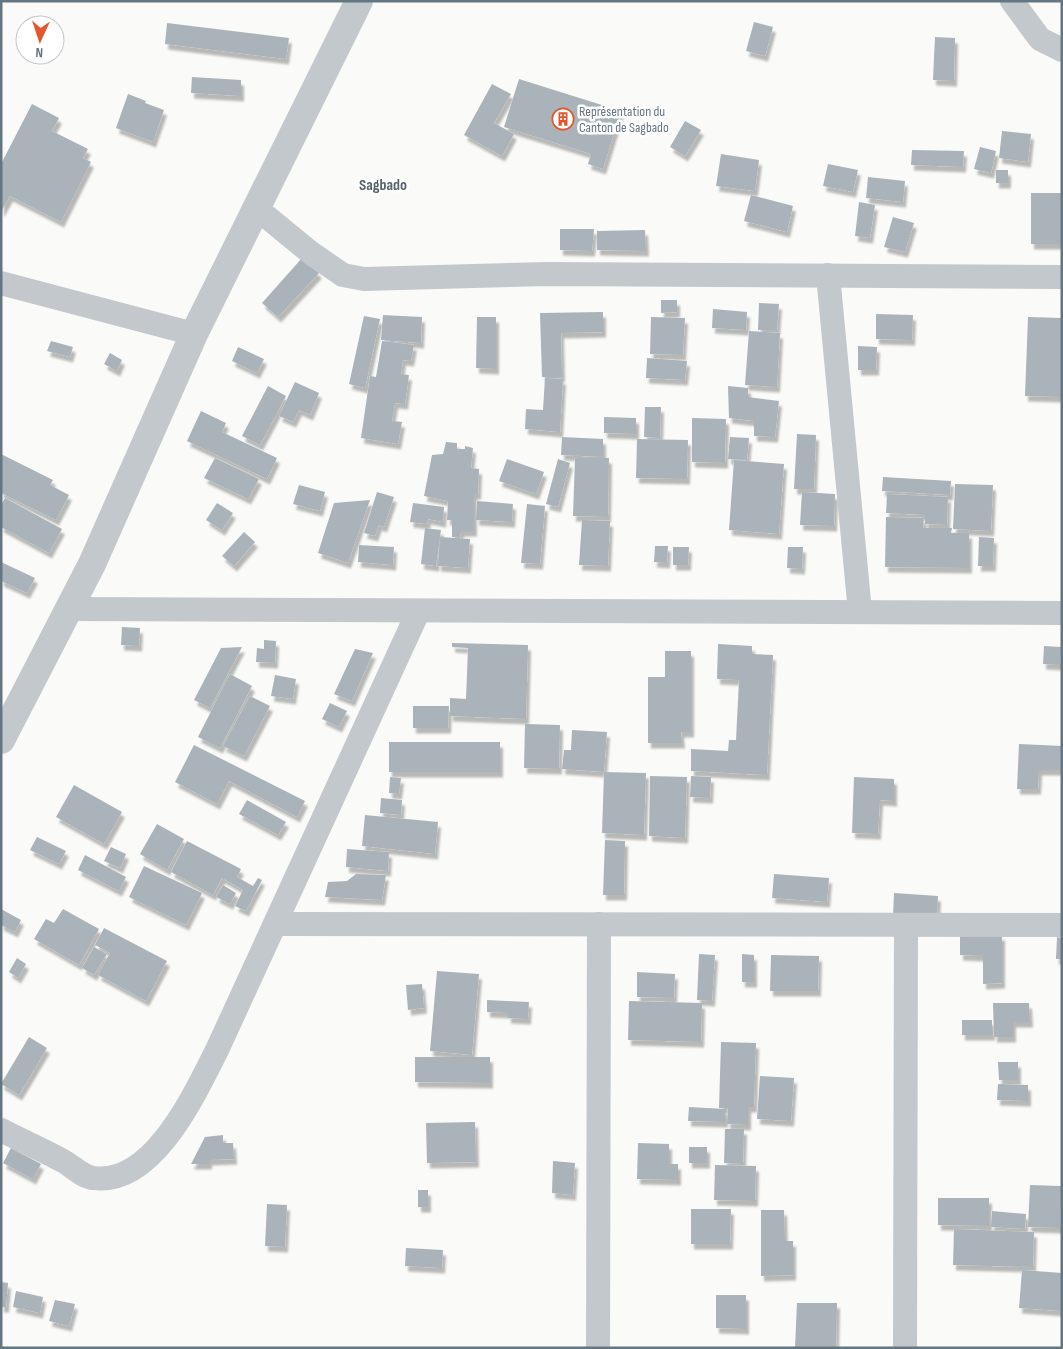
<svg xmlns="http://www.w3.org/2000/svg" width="1063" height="1349" font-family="'Sofia Sans Condensed',sans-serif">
  <defs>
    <filter id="shadow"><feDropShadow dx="3" dy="5.5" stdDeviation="1" flood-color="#0004"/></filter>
  </defs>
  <rect width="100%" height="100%" fill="#fafaf8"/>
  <g fill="#aab3b9" filter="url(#shadow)">
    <polygon points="754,22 773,27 765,56 746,51"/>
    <polygon points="167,23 289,38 286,59 165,44"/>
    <polygon points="935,37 955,38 954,81 933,80"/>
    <polygon points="192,77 241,80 241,96 191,93"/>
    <polygon points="519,79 621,111 603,169 588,164 591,154 504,127"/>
    <polygon points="492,84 511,94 494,123 514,134 502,156 464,135"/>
    <polygon points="128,94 146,101 145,103 164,110 153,142 116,128"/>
    <polygon points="32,104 59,118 52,131 88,149 83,158 91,162 61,222 10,196 1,212 1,164"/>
    <polygon points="685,121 701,130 685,156 670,147"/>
    <polygon points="1002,131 1031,134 1028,162 999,158"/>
    <polygon points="980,147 996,151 991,173 974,169"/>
    <polygon points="912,150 964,151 963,167 911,165"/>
    <polygon points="721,154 759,160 755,191 716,186"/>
    <polygon points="828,164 858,170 853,192 823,186"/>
    <rect x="996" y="170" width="12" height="13"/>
    <polygon points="868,177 905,181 903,202 866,198"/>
    <rect x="1031" y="193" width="31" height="51"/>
    <polygon points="751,195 793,206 787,232 744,221"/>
    <polygon points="859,202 875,205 870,238 855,236"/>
    <polygon points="893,217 914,223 905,252 884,247"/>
    <polygon points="560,229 594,229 592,251 560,250"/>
    <polygon points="645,230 646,251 597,250 597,231"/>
    <polygon points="302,258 319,273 278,317 262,303"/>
    <polygon points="661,300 677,300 677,312 661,313"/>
    <polygon points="759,303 779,304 777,330 758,330"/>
    <polygon points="713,309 747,312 746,330 712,328"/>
    <polygon points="603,312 603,332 561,333 562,377 542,377 540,313"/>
    <polygon points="876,314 913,315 912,340 876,339"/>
    <polygon points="383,315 422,317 421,343 381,340"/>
    <polygon points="364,316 380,319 365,388 349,384"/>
    <polygon points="477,317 496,317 496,369 476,368"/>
    <polygon points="651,317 685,318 683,355 650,354"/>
    <polygon points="1028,317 1062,318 1062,397 1025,396"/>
    <polygon points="749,331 780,333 777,387 745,385"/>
    <polygon points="51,341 73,347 70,357 47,351"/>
    <polygon points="382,341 414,345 411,361 403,360 401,374 409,375 405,404 395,403 392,421 402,422 398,444 361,438 370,376 376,377"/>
    <polygon points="858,346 877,347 876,370 858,370"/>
    <polygon points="238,347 264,359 257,373 232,361"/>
    <polygon points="110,353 122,360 117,371 104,364"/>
    <polygon points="647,358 687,361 685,380 646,378"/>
    <polygon points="545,378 563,379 560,432 525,429 526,409 543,410"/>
    <polygon points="295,382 319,393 310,415 299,410 293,422 279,416"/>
    <polygon points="268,386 286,396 260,445 242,436"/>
    <polygon points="728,386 748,388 748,397 779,401 775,437 754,436 754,421 729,418"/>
    <polygon points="645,407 661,407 660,438 644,437"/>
    <polygon points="201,411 226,423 222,432 277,458 267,479 187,441"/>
    <polygon points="604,417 636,418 636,434 604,433"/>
    <polygon points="692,418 726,419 725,463 692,462"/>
    <polygon points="797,434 816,435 814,489 794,489"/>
    <polygon points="562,437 603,439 603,457 561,455"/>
    <polygon points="730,437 749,438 747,460 728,459"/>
    <polygon points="637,439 688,440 687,479 636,478"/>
    <polygon points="446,442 457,443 457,449 465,449 465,446 473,448 471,468 479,469 478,494 474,494 474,531 461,531 460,538 452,537 452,520 447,520 448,501 424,496 432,455 443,454"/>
    <polygon points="1,454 53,480 50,485 69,495 56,520 1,493"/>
    <polygon points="215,458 259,479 248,499 204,478"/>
    <polygon points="575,458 609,458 608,517 573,516"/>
    <polygon points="507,459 544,472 536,494 499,481"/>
    <polygon points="558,459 570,463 558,507 546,504"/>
    <polygon points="734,460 784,464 779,534 729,530"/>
    <polygon points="883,477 951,481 950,495 882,491"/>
    <polygon points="955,484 993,485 991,531 953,529"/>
    <polygon points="299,485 325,492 320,511 293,504"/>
    <polygon points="377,492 394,497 384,527 379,525 375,536 364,533"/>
    <polygon points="802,492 835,494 834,526 800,525"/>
    <polygon points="887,494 948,497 947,525 925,524 925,515 886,513"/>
    <polygon points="5,498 62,529 49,553 1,527 1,505"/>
    <polygon points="370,500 348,563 318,553 334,503"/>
    <polygon points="477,501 513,504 512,522 476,520"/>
    <polygon points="217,503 233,513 222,530 206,520"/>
    <polygon points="413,503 444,507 443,522 428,519 427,524 410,522"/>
    <polygon points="527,504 545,506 540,564 521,563"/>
    <polygon points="886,517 924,518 923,528 952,528 951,533 969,533 969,568 885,567"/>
    <polygon points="582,520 610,521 608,566 579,565"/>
    <polygon points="425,528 441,530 436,566 421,564"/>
    <polygon points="244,532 255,542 234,566 222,556"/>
    <polygon points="440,537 470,539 468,568 438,566"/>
    <polygon points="979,537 994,538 993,566 978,566"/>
    <polygon points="359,545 394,547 393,565 358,562"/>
    <polygon points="655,546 668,546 667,563 654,562"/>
    <polygon points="673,547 689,547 688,565 673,565"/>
    <polygon points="788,547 803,547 802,569 787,568"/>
    <polygon points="1,562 35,578 27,593 1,581"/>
    <polygon points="122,627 140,628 139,646 121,645"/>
    <polygon points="264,640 276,641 275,663 256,662 257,648 264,649"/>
    <polygon points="452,643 528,645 526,719 450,716 450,698 466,699 468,648 452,647"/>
    <polygon points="718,644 752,646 752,654 773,655 767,775 691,771 691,749 728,751 729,740 736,740 739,680 717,679"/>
    <polygon points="1044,646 1061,647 1060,665 1043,664"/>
    <polygon points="242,647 210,708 194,700 221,648"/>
    <polygon points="355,649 373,653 352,701 334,694"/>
    <polygon points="665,651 691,651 691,732 681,732 682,743 648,743 648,677 665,677"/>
    <polygon points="230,674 252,686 220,748 198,737"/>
    <polygon points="275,675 296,679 293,699 271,696"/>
    <polygon points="250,696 270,706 244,756 223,746"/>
    <polygon points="330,703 347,711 339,727 322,719"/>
    <polygon points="413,706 449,706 448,728 413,728"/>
    <polygon points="525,724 560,725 559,769 524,768"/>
    <polygon points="572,730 607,732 604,772 646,773 644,835 602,833 604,772 562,769 564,750 571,750"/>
    <rect x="389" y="742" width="111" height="30"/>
    <polygon points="1019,744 1062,746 1062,770 1039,770 1038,789 1017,789"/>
    <polygon points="194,745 305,801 297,817 229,781 217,804 175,782"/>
    <polygon points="650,776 687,777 685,838 649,836"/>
    <polygon points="691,776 711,777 710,798 690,797"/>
    <polygon points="390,777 401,778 399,794 389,793"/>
    <polygon points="854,777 894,779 894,801 880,800 878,834 852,833"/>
    <polygon points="74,785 122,812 104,844 56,817"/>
    <polygon points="381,798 402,800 401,815 380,813"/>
    <polygon points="247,800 286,822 278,835 239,814"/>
    <polygon points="365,815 438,822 435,854 362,846"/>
    <polygon points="157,824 184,839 167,870 140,854"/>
    <polygon points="37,837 66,851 59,864 30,850"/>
    <polygon points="605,840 625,841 624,895 603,895"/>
    <polygon points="187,841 241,869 237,877 253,886 258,878 262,880 246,911 235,906 243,890 222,878 213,895 171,872"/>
    <polygon points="111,847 126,854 120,868 104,861"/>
    <polygon points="347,849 389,852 388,871 346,867"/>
    <polygon points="85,855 126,877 119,891 78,870"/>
    <polygon points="144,866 202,893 186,925 129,897"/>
    <polygon points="356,874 386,875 382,900 325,897 328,882 347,881"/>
    <polygon points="774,874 829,878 827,902 772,898"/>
    <polygon points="223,885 236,893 230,904 216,897"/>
    <polygon points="894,893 938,896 937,919 893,916"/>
    <polygon points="1,909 21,920 15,932 1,925"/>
    <polygon points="63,909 99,929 79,965 34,939 46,919 54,923"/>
    <polygon points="104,928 167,961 146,1001 98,975 110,953 95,945"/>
    <polygon points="960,935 1002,935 1002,983 983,984 983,956 960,955"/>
    <polygon points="1057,937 1062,938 1062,959 1056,959"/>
    <polygon points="94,947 107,954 94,975 82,968"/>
    <polygon points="699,954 715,955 712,1001 697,1000"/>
    <polygon points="742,954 754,955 754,982 742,982"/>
    <polygon points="771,955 819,956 818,991 770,991"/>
    <polygon points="17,958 26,964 18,978 9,972"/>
    <polygon points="437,971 479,974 472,1055 430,1051"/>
    <polygon points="637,972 675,974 674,998 637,997"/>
    <polygon points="422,984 424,1008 408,1010 406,985"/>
    <polygon points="487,1000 529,1002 528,1019 508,1018 508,1013 487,1012"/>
    <polygon points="629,1001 702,1003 701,1042 628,1040"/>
    <polygon points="993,1003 1029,1003 1030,1022 1013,1022 1013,1037 994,1037"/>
    <rect x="962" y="1020" width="30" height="15"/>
    <polygon points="29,1037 47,1048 19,1095 1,1084"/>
    <polygon points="721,1042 756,1043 754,1107 748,1107 748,1125 727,1124 728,1108 719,1108"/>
    <polygon points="415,1057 490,1057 490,1083 415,1082"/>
    <polygon points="998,1062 1018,1062 1018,1080 999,1080"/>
    <polygon points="760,1076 794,1078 791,1121 757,1119"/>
    <polygon points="998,1084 1028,1085 1028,1101 997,1100"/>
    <polygon points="689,1107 725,1109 725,1122 688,1121"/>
    <polygon points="475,1122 476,1162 427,1163 426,1123"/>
    <polygon points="725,1129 744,1129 743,1164 724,1163"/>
    <polygon points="223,1135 223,1143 233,1143 234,1159 209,1160 209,1164 191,1164 205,1137"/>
    <polygon points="638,1143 669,1144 669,1164 678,1164 678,1180 637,1179"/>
    <rect x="689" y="1147" width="18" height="16"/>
    <polygon points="11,1148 41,1164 33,1179 3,1163"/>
    <polygon points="553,1161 575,1163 573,1195 552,1193"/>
    <polygon points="715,1165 756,1166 755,1201 714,1200"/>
    <polygon points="1030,1185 1061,1186 1060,1228 1028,1227"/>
    <rect x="418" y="1190" width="10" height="17"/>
    <polygon points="938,1198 989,1198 989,1226 938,1225"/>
    <polygon points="267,1204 287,1205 285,1247 265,1246"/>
    <polygon points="691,1209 731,1209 730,1244 691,1244"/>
    <polygon points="761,1210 784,1210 785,1241 793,1241 793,1275 761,1276"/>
    <polygon points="992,1211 1026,1214 1025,1229 991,1227"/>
    <polygon points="954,1229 1034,1232 1033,1267 953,1265"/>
    <polygon points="406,1248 443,1250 442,1268 405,1266"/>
    <polygon points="1022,1270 1062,1273 1061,1311 1019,1308"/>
    <polygon points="1,1282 8,1283 6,1307 1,1307"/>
    <polygon points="16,1291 43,1297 40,1313 13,1307"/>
    <polygon points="716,1295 746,1295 746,1329 716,1328"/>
    <polygon points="55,1300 75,1304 69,1326 49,1321"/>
    <polygon points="797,1303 837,1303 836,1348 795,1348"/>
  </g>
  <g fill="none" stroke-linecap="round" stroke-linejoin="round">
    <g stroke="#c3c8cc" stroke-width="24">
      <polyline points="1012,1 1040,39 1062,50"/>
      <polyline points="256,208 311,253 343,275 364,279 547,274 1062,277"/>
      <polyline points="828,275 860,612"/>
      <polyline points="1,283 194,334"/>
      <polyline points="69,609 1062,613"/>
      <polyline points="276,924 1062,925"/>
      <path d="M1,1130C22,1141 43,1150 63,1161C72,1166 83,1177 93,1178C153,1187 195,1093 217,1050L418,612"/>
      <polyline points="598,1348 599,924"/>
      <polyline points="905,1348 906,925"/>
    </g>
    <polyline stroke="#c3c8cc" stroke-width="28" points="1,740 92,564 194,334 359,1"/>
  </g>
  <defs>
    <g id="building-ring" transform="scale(1.125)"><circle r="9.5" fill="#fff" stroke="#e4572e" stroke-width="1.5"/><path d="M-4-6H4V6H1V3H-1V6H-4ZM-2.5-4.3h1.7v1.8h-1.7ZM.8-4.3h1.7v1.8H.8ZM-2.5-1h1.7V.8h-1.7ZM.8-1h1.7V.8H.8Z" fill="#e4572e"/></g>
  </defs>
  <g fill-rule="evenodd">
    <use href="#building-ring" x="563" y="119"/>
  </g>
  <g text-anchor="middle" stroke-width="5" stroke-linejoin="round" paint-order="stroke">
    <g font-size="14" fill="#657683" stroke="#fff" text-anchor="start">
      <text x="579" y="116">Représentation du<tspan x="579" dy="16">Canton de Sagbado</tspan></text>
    </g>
    <g font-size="16" font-weight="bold" fill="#57646e" stroke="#fff">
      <text x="383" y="190">Sagbado</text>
    </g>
  </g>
  <rect width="1063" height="1349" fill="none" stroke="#657683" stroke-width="5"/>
  <g transform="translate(40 40) rotate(183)"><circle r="24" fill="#ffffff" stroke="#c1c8cd"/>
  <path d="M0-4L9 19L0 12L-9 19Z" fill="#e4572e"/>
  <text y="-8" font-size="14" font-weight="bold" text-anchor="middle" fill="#657683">N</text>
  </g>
</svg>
